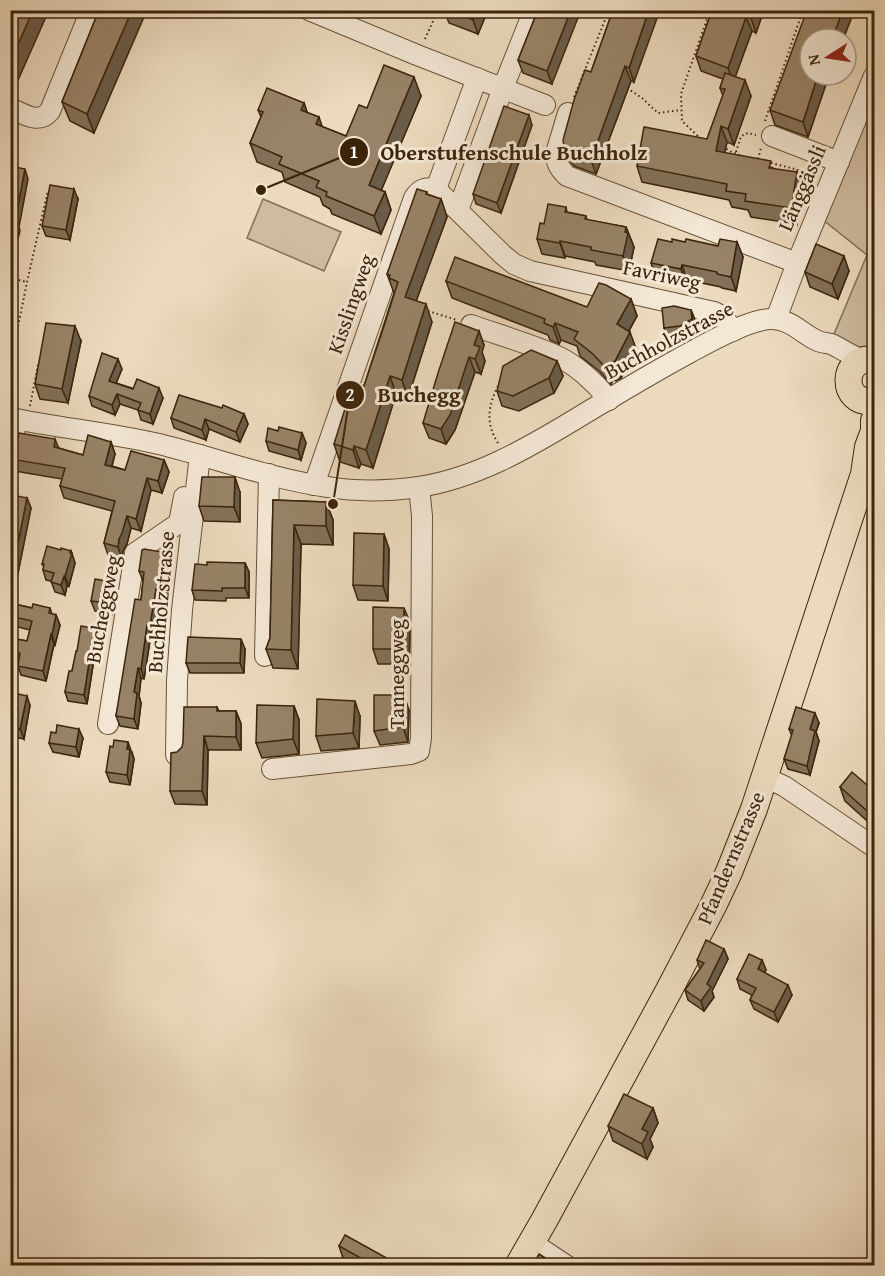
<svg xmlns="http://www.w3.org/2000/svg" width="885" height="1276" font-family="'Gentium Book Plus',serif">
  <rect width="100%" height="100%" fill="#ecdabe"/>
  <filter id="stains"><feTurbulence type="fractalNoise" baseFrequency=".00333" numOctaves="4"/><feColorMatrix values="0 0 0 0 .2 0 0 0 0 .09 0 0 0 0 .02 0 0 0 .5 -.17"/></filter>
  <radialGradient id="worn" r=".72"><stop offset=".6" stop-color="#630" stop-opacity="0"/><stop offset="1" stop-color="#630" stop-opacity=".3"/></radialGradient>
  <g fill="#cebba0" stroke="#857056" stroke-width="1.5">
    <path d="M874,92V349C856,350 849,344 834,334L867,255L822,219Z"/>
    <polygon points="263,199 341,232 324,271 247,238"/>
  </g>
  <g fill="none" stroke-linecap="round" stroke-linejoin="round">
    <g stroke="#685238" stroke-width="22">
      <g id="minor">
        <polyline points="309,10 417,55 545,105"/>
        <path d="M10,108C24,114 39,125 50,111L91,10"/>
        <path d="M568,113L556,153C556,164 560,169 567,176L797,263"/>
        <polyline points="772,136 839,162"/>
        <path d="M436,189L503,255L514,264L530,271L714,312C724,316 728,323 733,331"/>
        <polyline points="436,189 477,78"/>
        <polyline points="458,210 503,88 534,10"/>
        <polyline points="776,319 797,263 874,76"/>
        <path d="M471,325C499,335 528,343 555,355C575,364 595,382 609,400"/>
        <path d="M10,418C60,428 110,433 159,444C216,458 271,479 328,487C358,492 390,491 419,487C476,478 526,449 574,420C612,397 650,374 689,353C709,342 751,318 773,319C792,320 802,334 818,341C822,343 827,343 831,344C843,349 850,356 864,360"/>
        <polyline points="10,452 17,419"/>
        <path d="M314,485L414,198C420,189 425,187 436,189"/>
        <polyline points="265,656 269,474"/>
        <polyline points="108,724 135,553 179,523 184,497"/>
        <polyline points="176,755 177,681 182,610 200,455"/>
        <polyline points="272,769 411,754 419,751 421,738 422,516 419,487"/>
        <polyline points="764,777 784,786 874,847"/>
        <polyline points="531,1242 567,1266"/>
      </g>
    </g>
    <g stroke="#3c240b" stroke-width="28">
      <g id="major">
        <path d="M874,360C841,354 839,406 874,401"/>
        <polyline points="518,1266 545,1219 668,992 714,904 729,872 754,809 864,474 868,447 874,431 874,421"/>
      </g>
    </g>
    <g stroke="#3c240b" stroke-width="2" stroke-dasharray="1.5 3" stroke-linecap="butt">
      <polyline points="699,10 703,15 708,16 714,10"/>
      <polyline points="851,10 874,23"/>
      <polyline points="425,39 438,10"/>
      <polyline points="627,88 642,98 658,113 681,110"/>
      <polyline points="574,97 609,10"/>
      <polyline points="765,121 803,10"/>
      <polyline points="701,139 682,121 681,94 708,16"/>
      <polyline points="723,146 729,151 745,157"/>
      <polyline points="736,152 741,136 748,133 756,135"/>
      <polyline points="758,159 761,148"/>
      <polyline points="771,163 795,169 814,177"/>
      <polyline points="10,278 27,282"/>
      <polyline points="428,311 457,320"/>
      <polyline points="10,366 27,282 48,190"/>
      <polyline points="30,406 38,365"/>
      <path d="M498,443C485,423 488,405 499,384"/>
    </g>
    <use href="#minor" stroke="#f3e7d5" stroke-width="20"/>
    <use href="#major" stroke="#ecdabe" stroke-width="26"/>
  </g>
  <g fill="#837159" stroke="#3c240b" stroke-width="1.5" fill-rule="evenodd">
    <polygon points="99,10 94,133 70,121 62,102"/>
    <polygon points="355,10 370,10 368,16"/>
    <polygon points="444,10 488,10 478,34 449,23"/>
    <polygon points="538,10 552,84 523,73 518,60"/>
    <polygon points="613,10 634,82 631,81 596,174 574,166 569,160 564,146 591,72"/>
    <polygon points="712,10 764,10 756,33 752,31 735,77 751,96 734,145 727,142 724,153 773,168 803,188 797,224 751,217 748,210 732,207 729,200 642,182 637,166 707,139 723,96 720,88 723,79 701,71 696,56"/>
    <polygon points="851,19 824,90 808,137 775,125 770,110"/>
    <polygon points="421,96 381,190 385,192 391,210 381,234 332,214 330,209 323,205 320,197 285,182 282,172 257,162 250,143 261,117 258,110 304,103 307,112 322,127 346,136 367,108"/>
    <polygon points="532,125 501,213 476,204 473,194"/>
    <polygon points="427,192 427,194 441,199 447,217 416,301 432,322 408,398 396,394 373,468 361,464 359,468 340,462 334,444 364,386 394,293 387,274"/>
    <polygon points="78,199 70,240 46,236 42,226"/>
    <polygon points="566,207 567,212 586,216 587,220 626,227 634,247 629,271 596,265 595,262 565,256 565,258 542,254 537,239 544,224"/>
    <polygon points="685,242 718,246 737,242 743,257 736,291 722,288 721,287 687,280 686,284 656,277 651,263"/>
    <polygon points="849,271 838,299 810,287 805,272"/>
    <polygon points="446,281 587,307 631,299 637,316 629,331 636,349 621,378 616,381 613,380 611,384 599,371 580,356 577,346 561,340 559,344 550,340 548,335 452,298"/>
    <polygon points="691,310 695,320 696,329 684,336 668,338 664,328"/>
    <polygon points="479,331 484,345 482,352 485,361 481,374 475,372 455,430 446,444 429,438 423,423"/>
    <polygon points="81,341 68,403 40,399 35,384"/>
    <polygon points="557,361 563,376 554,393 519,411 502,406 497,391"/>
    <polygon points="122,369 116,383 163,398 153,424 141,420 138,410 120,404 115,415 92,406 89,396"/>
    <polygon points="244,414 248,424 240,442 209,429 206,440 174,428 171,418"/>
    <polygon points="278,431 302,433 306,443 301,460 269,451 266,441"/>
    <polygon points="111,442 115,454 112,466 125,470 164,460 169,472 162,493 151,490 141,531 131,528 127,544 123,551 122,559 108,555 104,543 112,511 64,498 60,486 62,479 15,471 10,459 59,448 83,455"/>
    <polygon points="874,489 874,506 873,504 869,495"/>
    <polygon points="240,492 240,522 204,521 199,506"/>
    <polygon points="27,498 31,508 17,578 10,576 10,501"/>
    <polygon points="273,500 326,502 333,520 333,545 301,544 298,669 273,668 266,649 270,638"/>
    <polygon points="384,534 389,549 388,601 358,600 353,585"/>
    <polygon points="61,550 71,551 75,563 69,586 67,586 65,595 55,592 51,581 46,580 43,570 44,567 42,564"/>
    <polygon points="162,552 166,562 164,572 168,582 166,596 162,596 161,599 159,599 153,635 151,634 144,679 141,678 139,696 141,703 138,729 120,726 116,716 141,600 143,581 139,571"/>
    <polygon points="245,563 249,572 249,598 226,598 226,601 195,600 192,590 207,565"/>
    <polygon points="112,582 115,592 112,613 95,611 91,601"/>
    <path d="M10,603L32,608H50L52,614L56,615L60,625L55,645L54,644L46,681L21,675L18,666V662L10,660ZM14,626L30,630L27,641L11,638Z"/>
    <polygon points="410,622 409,664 378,664 373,649"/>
    <polygon points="102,638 98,660 94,659 87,704 68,701 65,692 72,671 77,651"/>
    <polygon points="245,649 244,673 190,673 186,663"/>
    <polygon points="10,692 30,705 24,739 10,736"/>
    <polygon points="294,706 299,720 299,754 262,758 256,743"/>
    <polygon points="217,707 219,711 236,711 241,724 241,750 208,750 207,805 175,804 170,791"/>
    <polygon points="409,710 408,742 380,745 374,731"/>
    <polygon points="360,716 359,748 321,751 316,736"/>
    <polygon points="819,723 816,732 819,741 810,775 788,769 784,759 792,736 789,729"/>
    <polygon points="56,733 83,738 79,757 53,752 49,743"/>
    <polygon points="132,752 134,759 130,785 110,782 106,772"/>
    <polygon points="840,787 874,791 874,827 845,801"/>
    <polygon points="724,949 728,959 712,991 714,997 704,1011 688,1000 685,990 700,969 697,960"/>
    <polygon points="762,960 766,970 764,973 792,995 778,1022 754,1009 750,1000 752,995 740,989 737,979"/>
    <polygon points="653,1108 658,1123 650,1139 653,1147 647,1159 613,1141 608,1126"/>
    <polygon points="339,1246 401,1266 353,1266 344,1261"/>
  </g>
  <g fill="#6a5c49" stroke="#3c240b" stroke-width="1.5">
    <polygon points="33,10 49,10 11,96 10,94 10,63"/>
    <polygon points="132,10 147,10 94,133 87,114"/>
    <polygon points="476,10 488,10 478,34 473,20"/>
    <polygon points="571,10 581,10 552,84 547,71"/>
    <polygon points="649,10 660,10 634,82 629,68"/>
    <polygon points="753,10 764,10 756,33 751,18"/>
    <polygon points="843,10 848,10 851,19 843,39 832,39"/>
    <polygon points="746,17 752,31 733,83 728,68"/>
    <polygon points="625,66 631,81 596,174 591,160"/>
    <polygon points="818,75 829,75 808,137 803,122"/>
    <polygon points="414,77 421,96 376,203 369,185"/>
    <polygon points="745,80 751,96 734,145 728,129"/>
    <polygon points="304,103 310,121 301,110"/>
    <polygon points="529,115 532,125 501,213 497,203"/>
    <polygon points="319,117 325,135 316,124"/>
    <polygon points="721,126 727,142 722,167 716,151"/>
    <polygon points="25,169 28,179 19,227 20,231 10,270 10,245"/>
    <polygon points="797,172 803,188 797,224 791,208"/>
    <polygon points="74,189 78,199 70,240 66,230"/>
    <polygon points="385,192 391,210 381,234 374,216"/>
    <polygon points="441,199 447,217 411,315 405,297"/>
    <polygon points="626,227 634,247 629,271 623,256"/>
    <polygon points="560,241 565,256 565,258 560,243"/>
    <polygon points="737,242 743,257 736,291 731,277"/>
    <polygon points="844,256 849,271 838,299 832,284"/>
    <polygon points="682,265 687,280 686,284 681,269"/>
    <polygon points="631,299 637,316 623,341 617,324"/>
    <polygon points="426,304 432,322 408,398 402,380"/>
    <polygon points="691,310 695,320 696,329 692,319"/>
    <polygon points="555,323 561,340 559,344 553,327"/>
    <polygon points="75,326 81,341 68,403 62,389"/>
    <polygon points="479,331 484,345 482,352 485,361 481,374 475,359 474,345"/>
    <polygon points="630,332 636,349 621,378 615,361"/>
    <polygon points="469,357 475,372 455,430 446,444 441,429"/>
    <polygon points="118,359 122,369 113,391 109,381"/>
    <polygon points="557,361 563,376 554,393 549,378"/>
    <polygon points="607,363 613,380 611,384 605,367"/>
    <polygon points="390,376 396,394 373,468 366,450"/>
    <polygon points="159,388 163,398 153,424 150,414"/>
    <polygon points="117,394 120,404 115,415 112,405"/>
    <polygon points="244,414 248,424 240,442 236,432"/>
    <polygon points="205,419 209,429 206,440 202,430"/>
    <polygon points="302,433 306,443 301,460 298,450"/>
    <polygon points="55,439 60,451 54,447"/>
    <polygon points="111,442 115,454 109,476 105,465"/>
    <polygon points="354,446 361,464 359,468 353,450"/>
    <polygon points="164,460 169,472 162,493 158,481"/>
    <polygon points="235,477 240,492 240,522 234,507"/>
    <polygon points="147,478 151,490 141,531 136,519"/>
    <polygon points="27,498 31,508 17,578 13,568"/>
    <polygon points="326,502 333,520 333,545 326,526"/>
    <polygon points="127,516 131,528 127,544 123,551 122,559 118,547 119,539"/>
    <polygon points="294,525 301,544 298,669 291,650"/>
    <polygon points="384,534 389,549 388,601 383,586"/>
    <polygon points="71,551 75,563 69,586 65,576"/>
    <polygon points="162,552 166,562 163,581 159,571"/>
    <polygon points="245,563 249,572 249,598 245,588"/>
    <polygon points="165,572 168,582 166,596 163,586"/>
    <polygon points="64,576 67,586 65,595 61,585"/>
    <polygon points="112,582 115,592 112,613 108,603"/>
    <polygon points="158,586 162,596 161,599 158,589"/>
    <polygon points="156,589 159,599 153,635 150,625"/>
    <polygon points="404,608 410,622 409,664 404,649"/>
    <polygon points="56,615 60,625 55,645 52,635"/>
    <polygon points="10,618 14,626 10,642"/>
    <polygon points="147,625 151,634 144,679 141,669"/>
    <polygon points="99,629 102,638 98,660 95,651"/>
    <polygon points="51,634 54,644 46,681 43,671"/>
    <polygon points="241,639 245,649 244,673 240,663"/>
    <polygon points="91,650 94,659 87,704 84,695"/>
    <polygon points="138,668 141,678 139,696 141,703 138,729 134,719 134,692"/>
    <polygon points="404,695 409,710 408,742 403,727"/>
    <polygon points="27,696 30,705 24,739 20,729"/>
    <polygon points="355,701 360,716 359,748 353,733"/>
    <polygon points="294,706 299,720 299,754 293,739"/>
    <polygon points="236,711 241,724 241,750 236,737"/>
    <polygon points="815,713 819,723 816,732 819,741 810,775 807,766 810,729"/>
    <polygon points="79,729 83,738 79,757 76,747"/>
    <polygon points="204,736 208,750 207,805 202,791"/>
    <polygon points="128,742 134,759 130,785 127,775"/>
    <polygon points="724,949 728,959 712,991 714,997 704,1011 701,1001 707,984"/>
    <polygon points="762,960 766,970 761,979 758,969"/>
    <polygon points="788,985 792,995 778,1022 774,1012"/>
    <polygon points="653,1108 658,1123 650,1139 653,1147 647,1159 642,1144 642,1129"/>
  </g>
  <g fill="#988368" stroke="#3c240b" stroke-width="1.5">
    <polygon points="10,10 33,10 10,63"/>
    <polygon points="99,10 132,10 87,114 62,102"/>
    <polygon points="450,10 476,10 473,20"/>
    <polygon points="538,10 571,10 547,71 518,60"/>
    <polygon points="613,10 649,10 629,68 625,66 591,160 568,151 564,146 563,140 574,100 585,70 591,72"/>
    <polygon points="712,10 753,10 751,18 746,17 728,68 696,56"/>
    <polygon points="807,10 843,10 832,39 810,39 810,75 818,75 803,122 770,110"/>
    <polygon points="384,65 414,77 369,185 385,192 374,216 326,196 327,192 316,187 319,181 279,164 282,157 250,143 263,112 258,110 267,88 304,103 301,110 319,117 316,124 346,136 359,105 367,108"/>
    <polygon points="725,73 745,80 728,129 721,126 716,151 771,161 769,168 797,172 791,208 745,201 746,194 726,191 727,184 637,166 644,127 707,139 725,89 720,88"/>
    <polygon points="504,106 529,115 497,203 473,194"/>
    <polygon points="10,166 25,169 15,221 16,221 10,245"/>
    <polygon points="50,185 74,189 66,230 42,226"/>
    <polygon points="417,189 427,192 426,194 441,199 405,297 426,304 402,380 390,376 366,450 354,446 353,450 334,444 353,383 364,386 385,323 398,282 389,278 390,275 387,274"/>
    <polygon points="548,204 566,207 565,212 586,216 585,219 626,227 625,232 628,233 623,256 591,250 591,247 580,245 560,241 560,243 537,239 540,223 544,224"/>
    <polygon points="658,239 672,242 672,239 685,242 686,239 718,246 720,239 737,242 731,277 717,274 717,272 682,265 681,269 651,263"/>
    <polygon points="816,244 844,256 832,284 805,272"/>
    <polygon points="455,257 587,307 599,283 606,285 631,299 617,324 630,332 615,361 610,364 607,363 605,367 593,354 574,339 578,332 555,323 553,327 544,323 545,319 446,281"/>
    <polygon points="674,306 691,310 692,319 680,326 664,328 662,308"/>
    <polygon points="455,322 479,331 474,345 480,347 475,359 469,357 450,415 441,429 423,423 438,373"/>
    <polygon points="46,323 75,326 62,389 35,384"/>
    <polygon points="531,350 557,361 549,378 513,396 497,391 503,366"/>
    <polygon points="102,353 118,359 109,381 133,389 137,379 159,388 150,414 138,410 141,403 117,394 112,405 89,396"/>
    <polygon points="179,395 222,408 223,405 244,414 236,432 205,419 202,430 171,418"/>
    <polygon points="279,427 302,433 298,450 266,441 268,428 278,431"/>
    <polygon points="19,433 55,439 54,447 83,455 88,435 111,442 105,465 125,470 131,451 164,460 158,481 147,478 136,519 127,516 122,533 119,539 118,547 104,543 115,501 60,486 65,468 10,459 12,450 17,443"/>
    <polygon points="202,477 235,477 234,507 199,506"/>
    <polygon points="874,489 874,500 869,495"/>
    <polygon points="12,495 27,498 13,568 10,567 10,501"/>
    <polygon points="273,500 326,502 326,526 294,525 291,650 266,649 270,638"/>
    <polygon points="354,533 384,534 383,586 353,585"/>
    <polygon points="47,546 61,550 61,548 71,551 70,553 72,553 65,576 64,576 61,585 51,582 54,573 43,570 44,564 42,564"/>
    <polygon points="144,549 162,552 159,571 165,572 163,586 158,586 158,589 156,589 150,625 147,625 141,669 138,668 134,692 137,693 134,719 116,716 135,599 141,600 144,572 139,571 142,550"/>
    <polygon points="207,562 245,563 245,588 222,588 222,591 192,590 195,564 207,565"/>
    <polygon points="95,579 112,582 108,603 91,601"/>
    <polygon points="10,603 32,608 33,604 50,608 49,613 56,615 52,635 51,634 43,671 18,666 20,653 10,651 10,638 27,641 32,621 10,616"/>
    <polygon points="373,607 404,608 404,649 373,649"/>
    <polygon points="81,626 99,629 95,651 91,650 84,695 65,692 69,671 72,671 76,651 77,651"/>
    <polygon points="188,637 241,639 240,663 186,663"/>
    <polygon points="10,692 27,696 20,729 10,727"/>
    <polygon points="374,695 404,695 403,727 374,731"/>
    <polygon points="317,699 355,701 353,733 316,736"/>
    <polygon points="257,705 294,706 293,739 256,743"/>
    <polygon points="184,707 217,707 217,711 236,711 236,737 204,736 202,791 170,791 171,753 177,752 182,747 183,742"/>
    <polygon points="796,707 815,713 810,729 815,731 807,766 784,759 793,730 789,729"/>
    <polygon points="57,725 79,729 76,747 49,743 51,732 56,733"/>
    <polygon points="114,740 128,742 127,749 130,750 127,775 106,772 110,746 113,747"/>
    <polygon points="852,772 874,791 874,817 840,787"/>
    <polygon points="706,940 724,949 707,984 711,987 701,1001 685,990 704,963 697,960"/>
    <polygon points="749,954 762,960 758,969 788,985 774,1012 750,1000 756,988 737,979"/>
    <polygon points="624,1094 653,1108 642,1129 648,1132 642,1144 608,1126"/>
    <polygon points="345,1235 401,1266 375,1266 339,1246"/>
    <polygon points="539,1254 556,1265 556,1266 532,1266"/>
  </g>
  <g text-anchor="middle" stroke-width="6" stroke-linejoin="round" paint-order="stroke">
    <g font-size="21" fill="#3c240b" stroke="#f3e7d5">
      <text transform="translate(802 188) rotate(-67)" y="7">Länggässli</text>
      <text transform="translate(662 275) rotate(12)" y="7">Favriweg</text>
      <text transform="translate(351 304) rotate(-71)" y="7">Kisslingweg</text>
      <text transform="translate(669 340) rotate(-28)" y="7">Buchholzstrasse</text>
      <text transform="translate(161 602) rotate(-85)" y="7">Buchholzstrasse</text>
      <text transform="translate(103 609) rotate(-79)" y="7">Bucheggweg</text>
      <text transform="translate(397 674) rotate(-90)" y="7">Tanneggweg</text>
      <text transform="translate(731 858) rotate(-67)" y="7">Pfandernstrasse</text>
    </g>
  </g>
  <path fill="none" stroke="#3c240b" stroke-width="2" d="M261 190L354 152M333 504L350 395"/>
  <g fill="#3c240b" stroke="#f3e7d5" stroke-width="2">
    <circle cx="261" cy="190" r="6"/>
    <circle cx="333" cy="504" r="6"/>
    <circle cx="354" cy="152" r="15"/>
    <circle cx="350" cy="395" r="15"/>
  </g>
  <g font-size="18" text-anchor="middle" font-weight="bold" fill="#fff">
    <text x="354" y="158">1</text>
    <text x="350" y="401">2</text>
  </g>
  <g font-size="22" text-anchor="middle" font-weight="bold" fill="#3c240b" stroke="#f3e7d5" stroke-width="6" stroke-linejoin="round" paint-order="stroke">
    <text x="514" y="160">Oberstufenschule Buchholz</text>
    <text x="419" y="402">Buchegg</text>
  </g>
  <rect width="885" height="1276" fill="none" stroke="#ecdabe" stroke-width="36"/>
  <rect x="12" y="12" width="861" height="1252" fill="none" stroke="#3c240b" stroke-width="3"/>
  <rect x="18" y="18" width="849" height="1240" fill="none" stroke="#3c240b" stroke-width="1.5"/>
  <g transform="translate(828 57) rotate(258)"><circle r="28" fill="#f3e7d5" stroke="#aa9984" stroke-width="1.5"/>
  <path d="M0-4.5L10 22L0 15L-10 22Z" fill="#8f2418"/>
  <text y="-9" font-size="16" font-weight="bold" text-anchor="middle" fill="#3c240b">N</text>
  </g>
  <rect width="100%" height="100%" filter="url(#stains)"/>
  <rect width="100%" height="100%" fill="url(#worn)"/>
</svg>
